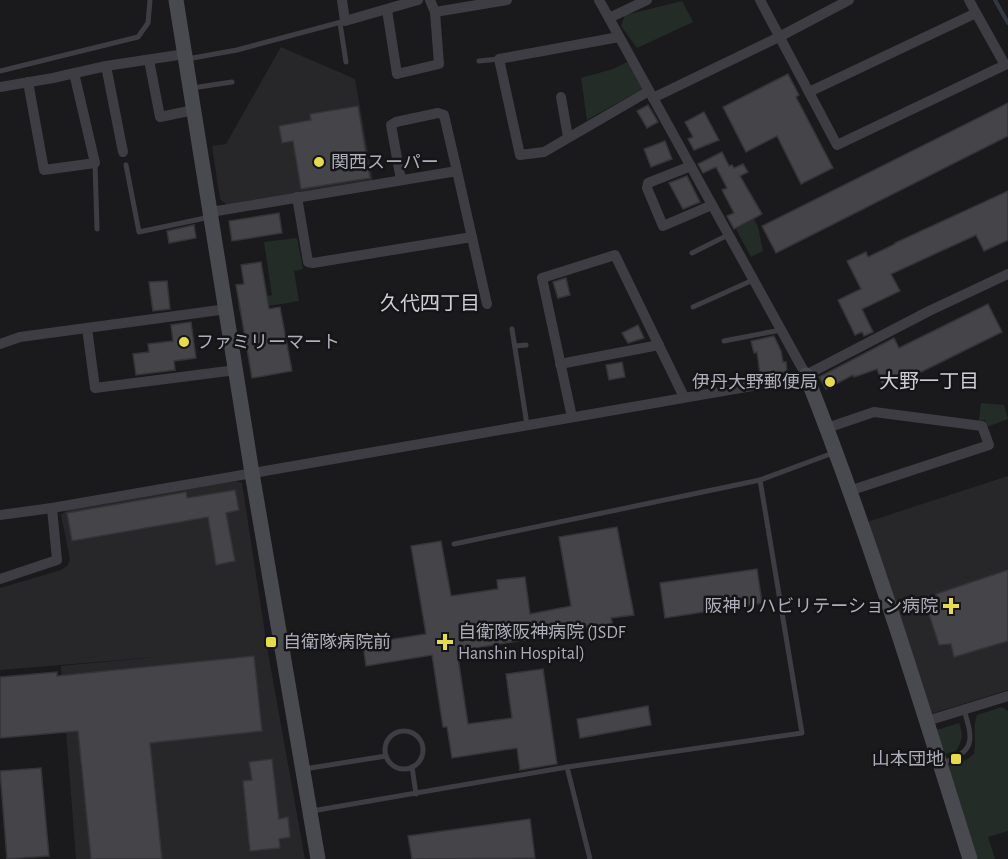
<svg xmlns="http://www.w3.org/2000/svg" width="1008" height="859" font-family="'Alegreya Sans','Noto Sans JP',sans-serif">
  <rect width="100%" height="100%" fill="#1a1a1c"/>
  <g fill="#272629">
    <polygon points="281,47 355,79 373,181 227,205 220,199 212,146 226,144"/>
    <polygon points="1008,476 1008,690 930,714 867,522"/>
    <polygon points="235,481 242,483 267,647 305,859 76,859 61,666 156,657 0,670 0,588 61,570 68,565 70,559 61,515 68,509"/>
  </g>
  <g fill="#242c27">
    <polygon points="682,1 693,22 637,48 621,26 625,15"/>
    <polygon points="629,61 644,88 587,120 581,78 613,69"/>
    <polygon points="754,219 758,227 763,251 751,257 736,229"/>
    <polygon points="297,238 303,269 294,271 299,301 239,311 238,302 272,295 264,242"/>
    <polygon points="981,403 1004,405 1008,419 987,427 985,420 979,421"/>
    <path d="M1002,707L1008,711V831L988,837L995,859H976L947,766L966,760L974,754C977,741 972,728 977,715Z"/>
    <path d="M959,723C964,736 962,740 956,751L945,754L937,730Z"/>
  </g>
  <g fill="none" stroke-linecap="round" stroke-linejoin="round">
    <polyline stroke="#323741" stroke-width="4" points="995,0 1008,23"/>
  </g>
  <g fill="#454449" stroke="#353438" stroke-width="1.5">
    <polygon points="788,74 799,95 796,97 833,168 801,184 777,136 746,152 723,107"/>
    <polygon points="1008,103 1008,136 776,253 762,226"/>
    <polygon points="648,105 658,122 647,128 637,111"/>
    <polygon points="358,106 370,178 301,189 293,141 282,143 279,126 311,120 310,114"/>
    <polygon points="704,112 719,140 694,150 688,139 693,137 685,122"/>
    <polygon points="665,141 672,159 651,167 644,149"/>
    <polygon points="722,152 729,166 732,165 734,168 743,164 748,172 740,176 762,214 734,229 727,216 734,213 722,190 727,188 716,167 703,173 698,164"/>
    <polygon points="687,176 700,202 683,209 669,183"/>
    <polygon points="1008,191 1008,240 984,251 976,235 891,274 900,291 862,309 873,332 864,336 862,332 855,335 838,300 861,289 847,261 866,252 868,257 895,244 895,243"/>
    <polygon points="279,213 282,233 232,241 229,221"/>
    <polygon points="194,225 196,238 169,243 167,231"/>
    <polygon points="261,262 269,309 280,307 292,371 252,378 236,285 244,284 241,265"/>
    <polygon points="566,278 570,295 558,298 553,282"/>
    <polygon points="167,281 170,309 153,311 149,282"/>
    <polygon points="988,304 1002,332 917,374 883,385 877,369 854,377 853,375 826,389 819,377 894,338 899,348"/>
    <polygon points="191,322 196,358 174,361 175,370 136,375 133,354 149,352 148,344 173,341 171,325"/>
    <polygon points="638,325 644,338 628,343 622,333"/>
    <polygon points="774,336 781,351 783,362 786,362 787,372 760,375 757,352 754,353 751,341"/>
    <polygon points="622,362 625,377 609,380 606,365"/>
    <polygon points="235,490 239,510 226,513 235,561 216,565 208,517 72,541 67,513 186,492 187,498"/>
    <polygon points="617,527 634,615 611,618 613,626 588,631 587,626 529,636 530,639 457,651 468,724 512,718 506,674 543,669 557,764 520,770 517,748 452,758 447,727 443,727 432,655 366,666 363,644 426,634 411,546 441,541 451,596 498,589 497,580 525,577 530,614 571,606 559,537"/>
    <polygon points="757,569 762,603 665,618 660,583"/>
    <polygon points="1008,570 1008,641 954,657 951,644 939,645 927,608 939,604 936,594"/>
    <polygon points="254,656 262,731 150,743 162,859 91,859 78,731 0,738 0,677 57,672 57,676"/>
    <polygon points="648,706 651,725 580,738 577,719"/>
    <polygon points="272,759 279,819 288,817 290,837 279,839 280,848 250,851 243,781 252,780 249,762"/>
    <polygon points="41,768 49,856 7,859 0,771"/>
    <polygon points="530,819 535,858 412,859 408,836"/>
  </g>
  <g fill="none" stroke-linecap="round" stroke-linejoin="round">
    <g stroke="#3d3d43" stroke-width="5">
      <polyline points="340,23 346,62"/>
      <polyline points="187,59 237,50 345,21"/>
      <polyline points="479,61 499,59"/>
      <polyline points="0,71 138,37 148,23 150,0"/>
      <polyline points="192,88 232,82"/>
      <polyline points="95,163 97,229"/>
      <polyline points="126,165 139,232 210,217"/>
      <polyline points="692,253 728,235"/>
      <polyline points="693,307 753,280"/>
      <polyline points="512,329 527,425"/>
      <polyline points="724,341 781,330"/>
      <polyline points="515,346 526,345"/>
      <polyline points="454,544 760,480 833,453"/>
      <circle cx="404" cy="750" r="19"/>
      <path d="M942,763C976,752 973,739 964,710"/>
      <polyline points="412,767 416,794"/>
      <polyline points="567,767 590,859"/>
      <polyline points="304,769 386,756"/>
      <polyline points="312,811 567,767 802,733 760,480"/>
    </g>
    <g stroke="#3d3d43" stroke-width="10">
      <polyline points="342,0 345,21 418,0"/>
      <polyline points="430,0 435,12 507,0"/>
      <polyline points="599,0 806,375"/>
      <polyline points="760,0 837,145 1005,65 976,13"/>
      <polyline points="387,10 397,74 439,64 435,12"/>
      <polyline points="609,18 647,0"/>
      <polyline points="619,37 499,59 520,155 544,152 649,91"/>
      <polyline points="149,60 160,117 194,110"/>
      <polyline points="106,66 123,152"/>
      <polyline points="28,82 44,170 95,163 74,73"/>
      <polyline points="0,87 53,78 106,66 185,54"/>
      <polyline points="809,92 976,13 969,0"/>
      <polyline points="561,97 568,137"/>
      <polyline points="653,98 779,37 849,0"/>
      <polyline points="691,166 648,183 647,188 663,226 712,205"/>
      <polyline points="401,180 391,125 396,122 438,113 444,115 457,171"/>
      <polyline points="297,197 308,262 313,263 472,237"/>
      <polyline points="211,212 457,171 487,304"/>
      <polyline points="87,328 95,388 236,370"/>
      <polyline points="0,344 20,337 227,309"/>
      <polyline points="560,364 659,345"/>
      <polyline points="572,417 542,278 615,255 684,397"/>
      <polyline points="827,428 874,412 982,426 989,445 849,491"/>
      <polyline points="0,515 52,508 793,379 806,375 929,311 1008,274"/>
      <polyline points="0,579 57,560 52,508"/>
      <polyline points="927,721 1008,696"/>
    </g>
    <g stroke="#494950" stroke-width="15">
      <polyline points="176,0 252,473 318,859"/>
      <path d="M806,375C869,533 919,697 970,859"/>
    </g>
  </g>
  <g fill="#e8dc45" stroke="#151517" stroke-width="2">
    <circle cx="319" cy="162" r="6"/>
    <circle cx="184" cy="342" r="6"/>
    <circle cx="830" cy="382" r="6"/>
    <path d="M948 597h6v6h6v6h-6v6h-6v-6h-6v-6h6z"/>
    <rect x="265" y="636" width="12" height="12" rx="3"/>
    <path d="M442 633h6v6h6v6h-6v6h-6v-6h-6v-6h6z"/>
    <rect x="950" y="753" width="12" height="12" rx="3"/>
  </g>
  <g text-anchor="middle" stroke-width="5" stroke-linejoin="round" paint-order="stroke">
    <g font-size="18" fill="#adaeba" stroke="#151517" text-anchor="start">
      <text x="331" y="168">関西スーパー</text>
      <text x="196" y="348">ファミリーマート</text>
      <text x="818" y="388" text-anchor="end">伊丹大野郵便局</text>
      <text x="938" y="612" text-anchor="end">阪神リハビリテーション病院</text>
      <text x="458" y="638">自衛隊阪神病院 (JSDF<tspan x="458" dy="21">Hanshin Hospital)</tspan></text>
      <text x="283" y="648">自衛隊病院前</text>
      <text x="944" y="765" text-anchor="end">山本団地</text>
    </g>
    <g font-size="20" fill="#ceced7" stroke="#151517">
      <text x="430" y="310">久代四丁目</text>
      <text x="929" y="388">大野一丁目</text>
    </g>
  </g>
</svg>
